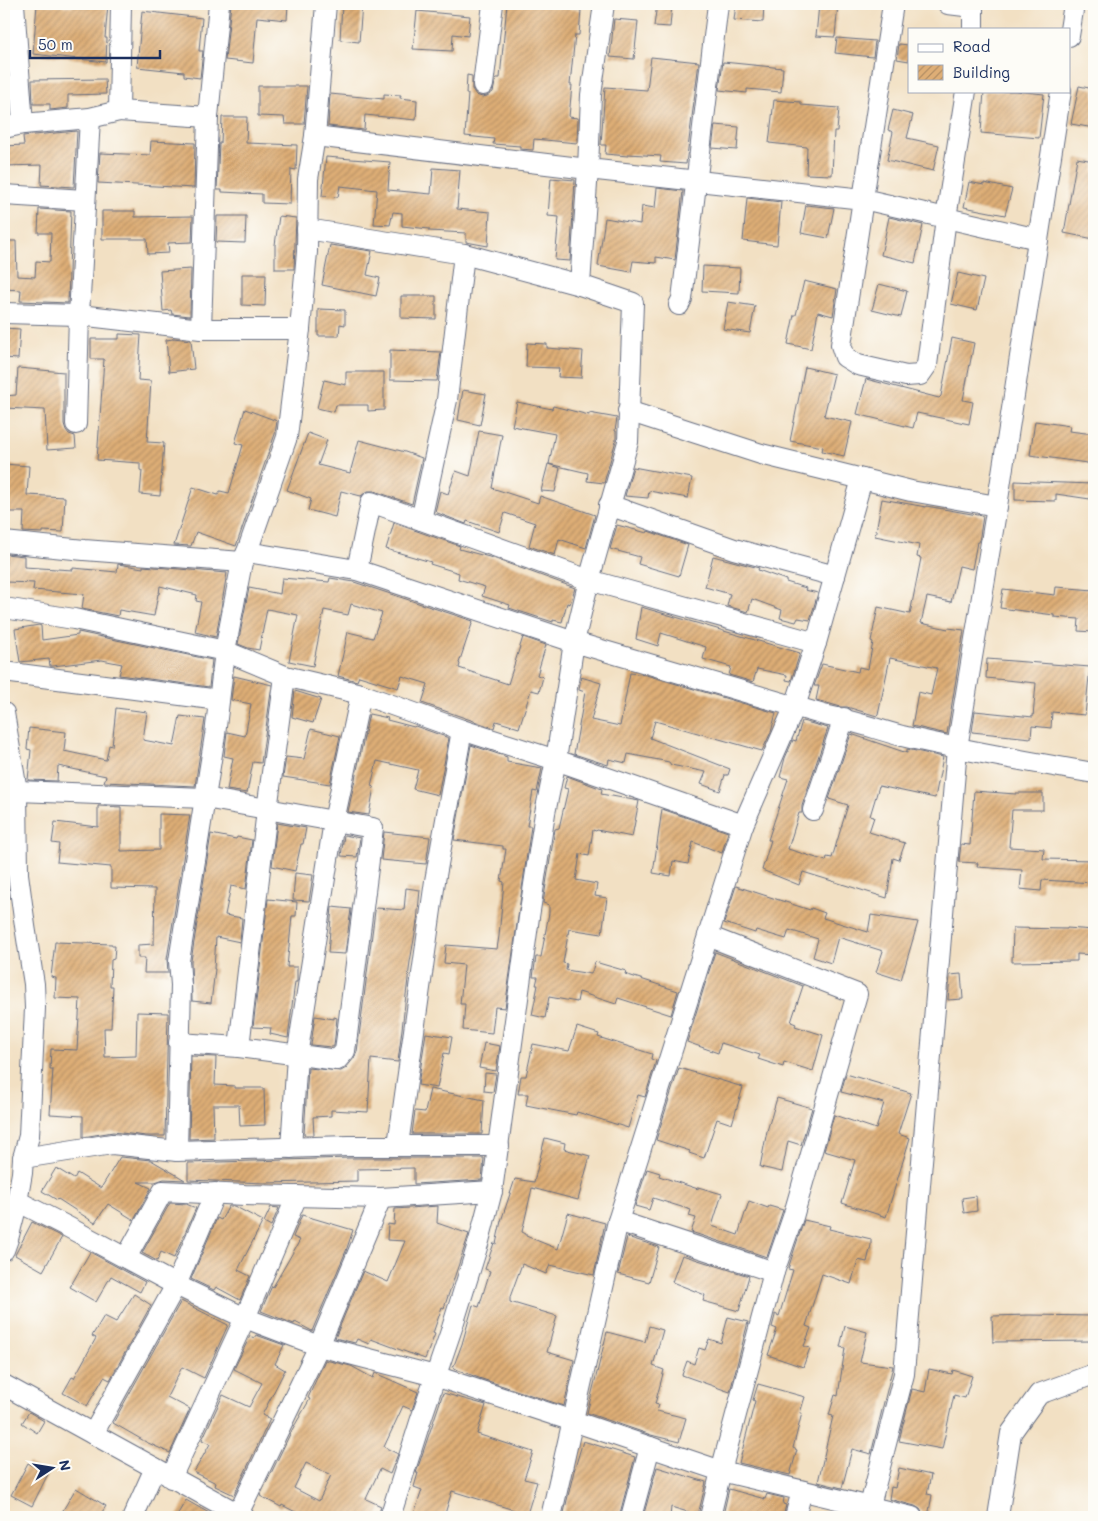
<svg xmlns="http://www.w3.org/2000/svg" width="1098" height="1521" font-family="Mali,sans-serif">
  <defs>
    <pattern id="building-hatch" width="6" height="6" patternUnits="userSpaceOnUse" patternTransform="scale(1.25)"><rect width="6" height="6" fill="#deae76"/><path d="M-1 1l2-2M0 6l6-6M5 7l2-2" fill="none" stroke="#b38e64"/></pattern>
  </defs>
  <rect width="100%" height="100%" fill="#fdfcf7"/>
  <filter id="ink" filterUnits="userSpaceOnUse"><feTurbulence type="fractalNoise" baseFrequency=".02" numOctaves="2"/><feDisplacementMap in="SourceGraphic" scale="10" xChannelSelector="R" yChannelSelector="G"/><feConvolveMatrix kernelMatrix="1 2 1 2 8 2 1 2 1" color-interpolation-filters="sRGB"/></filter>
  <filter id="wash" filterUnits="userSpaceOnUse"><feTurbulence type="fractalNoise" baseFrequency=".0096" numOctaves="4" result="noise"/><feDisplacementMap in="SourceGraphic" scale="20" xChannelSelector="R" yChannelSelector="G"/><feGaussianBlur stdDeviation="1.12" result="paint"/><feColorMatrix in="noise" values="0 0 0 0 0 0 0 0 0 0 0 0 0 0 0 0 0 1.4 0 .05"/><feComposite in="paint" operator="in"/></filter>
  <g filter="url(#wash)">
    <rect width="100%" height="100%" fill="#f2e0c3"/>
    <g id="blocks">
      <g fill="url(#building-hatch)" fill-rule="evenodd">
        <polygon points="37,4 72,7 73,4 108,4 105,38 107,38 106,62 33,54"/>
        <polygon points="231,4 288,4 287,20 257,17 253,63 225,60"/>
        <polygon points="342,4 362,4 359,42 340,40"/>
        <polygon points="507,4 549,4 549,7 581,10 579,35 575,35 570,85 572,85 569,117 578,118 577,143 534,139 533,150 520,149 520,146 493,144 494,139 465,136 468,94 466,94 467,75 472,76 472,89 476,95 482,97 487,96 493,92 496,78 500,78"/>
        <polygon points="657,4 672,4 670,27 654,26"/>
        <polygon points="736,4 764,4 763,22 734,20"/>
        <polygon points="819,4 838,4 835,37 816,36"/>
        <polygon points="142,11 202,18 199,51 203,51 200,78 184,76 184,72 137,67"/>
        <polygon points="417,11 470,16 468,36 453,34 452,51 413,49"/>
        <polygon points="614,19 638,21 634,59 610,57"/>
        <polygon points="837,38 875,41 873,57 835,53"/>
        <polygon points="899,44 909,45 909,61 897,59"/>
        <polygon points="651,57 699,62 686,164 660,162 661,156 628,154 628,156 605,154 606,145 601,145 605,87 647,90"/>
        <polygon points="723,62 783,68 781,92 747,89 747,93 719,90"/>
        <polygon points="105,79 106,94 68,95 68,108 50,110 50,104 33,104 32,80"/>
        <polygon points="258,86 307,86 304,124 285,124 284,117 258,116"/>
        <polygon points="1079,86 1094,89 1094,128 1071,124"/>
        <polygon points="984,91 1016,91 1044,94 1039,138 981,133"/>
        <polygon points="330,94 384,99 384,94 401,95 400,98 417,100 416,120 365,115 364,130 328,126"/>
        <polygon points="774,100 801,102 801,105 839,108 837,131 834,131 832,175 806,174 807,147 769,143"/>
        <polygon points="893,110 913,115 907,138 939,145 933,171 887,160 893,132 888,130"/>
        <polygon points="222,117 247,117 246,143 297,145 296,170 291,169 290,204 262,203 262,194 222,192 222,190 217,190 219,143 221,143"/>
        <polygon points="715,125 739,127 737,150 712,148"/>
        <polygon points="77,131 74,187 41,185 42,165 4,166 4,146 24,145 23,136"/>
        <polygon points="151,141 195,143 194,188 98,183 100,153 150,155"/>
        <polygon points="326,157 390,162 388,190 431,194 433,168 460,170 457,209 490,212 488,246 466,242 466,233 429,231 429,229 402,226 402,213 393,212 390,225 374,224 377,190 340,186 338,197 322,196"/>
        <polygon points="1077,158 1094,161 1094,239 1064,233"/>
        <polygon points="551,178 575,180 570,261 555,260 559,217 548,216"/>
        <polygon points="969,182 984,185 984,183 1012,189 1005,215 964,207"/>
        <polygon points="657,188 683,191 675,260 656,257 656,263 633,261 631,272 598,266 605,218 640,224 642,206 655,208"/>
        <polygon points="747,198 781,202 777,245 743,241"/>
        <polygon points="806,205 834,208 828,238 801,233"/>
        <polygon points="39,209 71,211 68,303 20,301 21,290 4,289 4,241 16,241 17,276 35,277 36,261 50,262 51,233 38,233"/>
        <polygon points="102,211 135,211 135,217 193,216 192,242 168,243 169,253 148,254 147,239 102,239"/>
        <polygon points="217,216 246,216 245,243 216,242"/>
        <polygon points="279,216 296,218 294,269 275,269 275,245"/>
        <polygon points="889,217 923,225 915,263 881,255"/>
        <polygon points="330,245 372,251 367,275 380,278 376,296 322,285"/>
        <polygon points="703,266 740,268 739,293 702,291"/>
        <polygon points="191,269 190,316 172,314 171,310 163,311 160,271"/>
        <polygon points="958,273 984,279 977,310 951,304"/>
        <polygon points="242,274 266,274 265,306 242,305"/>
        <polygon points="804,281 837,289 833,316 818,312 811,349 788,344 794,315 796,315"/>
        <polygon points="879,284 907,291 901,317 872,310"/>
        <polygon points="401,296 436,296 436,319 401,318"/>
        <polygon points="728,302 755,306 750,333 723,329"/>
        <polygon points="318,309 345,310 345,325 340,324 339,336 318,336"/>
        <polygon points="4,328 20,329 18,359 4,358"/>
        <polygon points="119,334 141,335 138,380 151,381 147,442 164,443 160,496 140,494 142,471 140,470 140,463 97,460 104,359 91,359 91,339 119,339"/>
        <polygon points="173,338 191,340 194,369 169,372 166,340 173,339"/>
        <polygon points="952,338 974,343 963,400 973,402 969,424 917,413 913,428 857,414 866,379 939,398 941,396"/>
        <polygon points="527,343 547,344 547,348 583,351 581,378 558,377 559,368 526,367"/>
        <polygon points="390,350 441,352 437,381 390,380"/>
        <polygon points="805,367 834,374 824,416 852,422 844,456 822,451 823,447 790,441"/>
        <polygon points="18,368 64,372 64,424 66,430 69,434 75,436 76,448 47,450 45,410 4,408 4,396 16,395"/>
        <polygon points="346,372 384,372 384,410 368,411 368,405 336,405 334,412 317,408 324,380 346,385"/>
        <polygon points="463,390 486,394 480,425 458,420"/>
        <polygon points="517,402 552,409 553,406 589,415 589,413 617,418 615,431 616,431 616,440 604,483 587,481 588,473 549,464 555,434 512,426"/>
        <polygon points="245,409 277,421 275,434 236,546 196,532 191,546 174,545 193,487 218,495 220,491 229,493 243,445 235,443"/>
        <polygon points="1035,421 1070,426 1069,431 1094,434 1094,464 1030,455"/>
        <polygon points="479,431 502,435 492,488 538,503 540,496 595,515 586,548 559,539 555,555 529,546 535,523 505,513 499,532 467,521 466,524 435,512 440,491 448,494 456,471 470,476"/>
        <polygon points="308,433 327,440 318,465 350,473 359,440 405,452 422,458 412,504 374,491 368,491 361,496 341,491 335,517 308,510 311,499 287,490"/>
        <polygon points="4,464 29,466 27,495 65,497 63,532 43,531 43,533 23,532 24,512 4,512"/>
        <polygon points="548,464 560,468 555,492 541,491"/>
        <polygon points="633,467 692,478 688,498 649,491 648,498 625,496"/>
        <polygon points="1015,481 1036,482 1093,484 1090,499 1056,494 1056,501 1015,500"/>
        <polygon points="882,499 926,507 926,506 983,516 979,542 977,542 972,569 959,566 951,602 927,597 921,623 948,629 948,628 964,630 947,734 912,726 918,692 931,695 937,668 890,658 878,715 877,716 847,707 841,707 816,700 819,686 814,686 822,664 858,672 859,667 868,669 873,642 871,641 878,607 910,614 921,558 917,557 919,545 875,536"/>
        <polygon points="394,523 460,546 459,549 493,558 575,588 570,604 567,603 562,622 553,620 553,622 509,608 510,605 482,596 485,587 458,579 459,573 430,564 431,562 386,549"/>
        <polygon points="617,525 647,533 648,531 688,545 679,576 638,564 640,557 610,549"/>
        <polygon points="6,554 24,556 24,567 73,570 73,568 117,572 118,564 143,568 143,566 227,573 216,637 195,632 201,602 196,601 197,595 160,586 159,594 158,594 154,616 119,610 118,616 82,609 84,594 33,590 34,583 5,582"/>
        <polygon points="713,556 759,568 758,570 786,580 786,582 806,588 805,590 818,593 810,620 798,618 796,622 780,618 782,610 752,599 748,612 727,606 730,594 705,587"/>
        <polygon points="282,578 329,582 330,578 354,582 473,621 459,663 460,664 459,668 508,684 523,637 546,645 537,675 543,677 539,692 531,690 519,728 496,721 494,728 422,703 428,684 402,676 398,688 359,676 357,681 338,676 348,632 373,638 382,613 351,604 348,615 324,610 313,666 289,661 298,615 267,609 259,650 248,648 238,644 249,588 280,594"/>
        <polygon points="1056,587 1094,590 1093,632 1078,631 1079,619 1054,617 1054,615 1000,608 1003,589 1055,595"/>
        <polygon points="641,607 800,653 791,681 786,680 787,675 757,669 753,682 729,675 731,667 703,659 706,647 661,633 658,646 636,639"/>
        <polygon points="39,625 41,626 42,640 78,635 78,632 212,660 209,687 119,675 122,664 102,660 53,666 50,666 49,659 20,662 15,629"/>
        <polygon points="987,659 1090,667 1085,715 1052,712 1051,728 1032,726 1031,738 972,732 975,711 1033,717 1036,683 986,678"/>
        <polygon points="630,673 646,675 776,713 771,732 762,751 655,721 650,738 730,769 728,775 725,775 720,791 701,784 706,772 671,765 669,762 628,754 626,763 609,759 608,765 574,754 585,692 579,690 581,677 601,683 591,720 620,726"/>
        <polygon points="234,676 272,685 261,763 253,762 247,793 227,790 233,758 224,756 227,732 245,736 251,704 231,700"/>
        <polygon points="295,691 321,699 313,723 292,717"/>
        <polygon points="116,708 147,712 143,740 174,746 180,716 205,719 195,786 104,782 106,776 58,766 57,781 28,780 31,750 27,749 29,728 66,732 64,751 106,760 109,745 112,746"/>
        <polygon points="369,714 388,718 387,720 414,727 415,726 449,738 438,795 413,789 418,770 377,761 371,786 374,787 369,815 348,812"/>
        <polygon points="802,721 828,728 802,806 802,813 799,813 788,849 826,861 827,857 832,858 848,805 829,799 851,734 907,753 907,749 943,757 935,798 879,786 870,816 874,817 869,832 905,843 899,860 893,858 887,898 803,872 799,885 762,870 771,840 768,840 788,779 780,777 785,758 793,740 796,741"/>
        <polygon points="311,729 340,736 330,784 283,777 286,757 304,759"/>
        <polygon points="471,745 507,757 507,762 542,768 537,792 533,791 527,826 531,826 505,1008 495,1007 492,1033 463,1030 465,1004 460,1004 464,965 444,963 446,945 497,949 499,936 504,882 501,881 506,849 503,849 503,846 454,840"/>
        <polygon points="567,776 602,789 601,794 639,801 632,837 597,830 596,831 593,830 589,856 580,854 576,880 597,884 595,896 607,898 602,934 569,929 563,963 567,964 566,970 591,974 595,962 626,971 625,974 678,991 671,1015 618,998 616,1004 579,992 577,1002 549,997 545,1018 532,1015 538,985 536,985 538,977 533,977 536,957 541,957 549,913 549,905 543,903 555,829 559,828 568,789 564,788"/>
        <polygon points="974,791 1016,794 1016,793 1043,793 1043,810 1012,810 1009,847 1044,849 1043,859 1094,860 1094,883 1042,880 1041,891 1020,889 1022,870 977,867 978,863 959,862 961,844 970,845"/>
        <polygon points="98,806 121,807 121,851 159,850 159,814 190,815 167,959 168,973 144,973 145,958 138,958 138,945 154,944 155,889 111,888 111,867 57,862 59,844 52,843 55,822 98,827"/>
        <polygon points="662,809 728,832 722,853 693,842 688,864 673,861 671,876 653,873"/>
        <polygon points="277,823 306,828 303,844 301,844 295,871 272,866"/>
        <polygon points="384,832 430,837 426,864 381,860"/>
        <polygon points="211,834 236,839 237,837 252,840 246,889 231,886 225,915 242,918 240,942 216,937 214,969 215,969 211,1003 192,1001 191,961"/>
        <polygon points="344,835 360,838 357,857 341,856"/>
        <polygon points="295,873 313,875 309,901 293,900"/>
        <polygon points="736,886 810,910 811,908 825,913 823,918 868,932 871,915 918,922 901,980 876,972 883,951 838,937 831,963 813,957 818,939 789,930 786,939 756,930 755,933 724,923"/>
        <polygon points="406,888 420,890 417,922 410,962 398,1062 371,1059 368,1112 331,1110 331,1116 313,1117 314,1135 304,1135 308,1068 341,1071 346,1068 354,1058 357,1052 375,911 376,908 404,910"/>
        <polygon points="268,899 297,902 296,916 292,916 287,967 297,967 297,982 295,982 288,1038 270,1034 271,1028 253,1027"/>
        <polygon points="332,907 351,909 345,954 328,953"/>
        <polygon points="1013,928 1067,929 1067,928 1094,930 1094,955 1077,954 1077,961 1012,962"/>
        <polygon points="55,942 112,944 112,946 115,946 114,959 111,960 110,986 113,986 111,1028 104,1028 105,1057 136,1056 137,1012 168,1013 165,1136 146,1136 113,1132 83,1137 83,1116 50,1114 53,1069 50,1069 51,1049 77,1050 80,999 55,998 56,978 51,977"/>
        <polygon points="715,952 803,986 791,1022 796,1024 795,1026 823,1035 813,1071 784,1062 783,1067 758,1059 760,1055 721,1043 718,1053 687,1042"/>
        <polygon points="961,974 963,999 948,1000 950,975"/>
        <polygon points="315,1016 334,1019 334,1017 337,1018 334,1046 332,1047 311,1045"/>
        <polygon points="577,1027 599,1034 598,1037 652,1054 651,1059 656,1061 645,1097 638,1095 628,1128 577,1112 576,1115 526,1105 528,1094 518,1094 521,1076 526,1076 533,1044 569,1051"/>
        <polygon points="426,1033 452,1037 449,1054 444,1053 437,1088 418,1085"/>
        <polygon points="484,1043 500,1046 496,1071 479,1068"/>
        <polygon points="191,1056 216,1057 215,1085 235,1086 235,1088 264,1088 265,1125 240,1126 239,1105 213,1105 214,1138 189,1139"/>
        <polygon points="679,1068 743,1087 732,1124 717,1119 704,1158 689,1153 690,1151 656,1140"/>
        <polygon points="485,1073 496,1074 493,1092 484,1091"/>
        <polygon points="846,1074 911,1093 898,1134 910,1138 886,1217 842,1203 855,1160 824,1151 834,1115 876,1129 884,1103 841,1092"/>
        <polygon points="430,1089 484,1100 482,1134 412,1134 415,1111 425,1112"/>
        <polygon points="777,1098 812,1108 801,1145 788,1141 782,1172 760,1167 767,1131"/>
        <polygon points="545,1138 565,1143 564,1149 590,1156 578,1200 532,1188 522,1232 526,1234 526,1236 558,1249 568,1213 605,1223 594,1275 550,1265 546,1274 522,1264 510,1297 510,1302 557,1316 547,1352 574,1360 564,1406 479,1378 453,1368 462,1344 473,1305 479,1307 490,1271 485,1269 494,1243 496,1244 501,1221 515,1179 534,1182"/>
        <polygon points="120,1157 151,1160 185,1180 164,1179 155,1182 138,1182 151,1188 134,1220 108,1204 95,1223 58,1199 57,1200 42,1191 56,1168 74,1179 77,1173 101,1188"/>
        <polygon points="349,1158 484,1158 482,1180 414,1184 414,1168 357,1169 357,1181 265,1183 188,1180 188,1163"/>
        <polygon points="647,1169 660,1173 659,1176 698,1189 698,1187 722,1194 712,1226 738,1235 749,1201 768,1208 769,1206 783,1210 767,1257 691,1232 696,1218 689,1216 691,1210 653,1198 649,1210 635,1206"/>
        <polygon points="976,1196 977,1211 964,1213 962,1198"/>
        <polygon points="170,1203 186,1204 196,1208 174,1258 161,1252 157,1261 142,1253"/>
        <polygon points="229,1206 234,1206 263,1221 238,1270 250,1276 240,1300 216,1287 214,1290 191,1279 217,1218 221,1220"/>
        <polygon points="438,1206 437,1223 469,1234 444,1308 442,1307 433,1333 435,1334 425,1359 371,1339 369,1344 357,1339 355,1343 335,1338 363,1271 388,1282 405,1241 387,1240 388,1224 394,1225 395,1209"/>
        <polygon points="271,1207 279,1208 271,1226 264,1222"/>
        <polygon points="302,1215 353,1230 346,1251 312,1331 295,1322 294,1324 261,1311 272,1286 273,1287 300,1240 293,1237"/>
        <polygon points="804,1220 830,1226 829,1229 871,1239 871,1245 867,1262 858,1260 851,1284 822,1274 806,1326 811,1328 804,1346 810,1348 803,1367 768,1355 777,1329 772,1327 775,1316 775,1314 779,1316 793,1270 788,1269"/>
        <polygon points="32,1222 62,1237 43,1271 15,1255"/>
        <polygon points="627,1237 659,1247 649,1282 618,1274"/>
        <polygon points="90,1252 145,1282 140,1292 111,1276 96,1302 70,1287"/>
        <polygon points="682,1255 749,1276 739,1311 703,1301 705,1295 672,1282"/>
        <polygon points="134,1294 151,1305 110,1380 104,1377 87,1406 63,1393 72,1377 74,1378 96,1338 92,1336 104,1316 116,1322"/>
        <polygon points="181,1301 228,1325 204,1378 182,1367 167,1397 190,1409 170,1453 146,1442 113,1423"/>
        <polygon points="1030,1315 1094,1316 1094,1341 993,1342 992,1316"/>
        <polygon points="728,1317 748,1322 730,1392 682,1375 687,1361 694,1364 699,1348 705,1350 709,1339 721,1343"/>
        <polygon points="649,1326 663,1330 653,1366 664,1370 655,1404 659,1405 657,1411 686,1418 679,1442 651,1435 587,1413 607,1332 645,1342"/>
        <polygon points="845,1326 867,1332 860,1362 893,1366 871,1454 852,1449 842,1488 818,1482 833,1416 829,1415 835,1395 838,1396 845,1348 840,1347"/>
        <polygon points="256,1335 284,1345 275,1364 285,1370 262,1415 270,1419 234,1495 215,1486 216,1483 194,1472 210,1444 202,1440 223,1395 249,1407 262,1383 234,1369 250,1336 254,1338"/>
        <path d="M325,1360L351,1366L373,1378L375,1373L418,1392L412,1410L403,1406L384,1447L398,1454L390,1474L380,1469L366,1499L381,1506L378,1517H305L282,1505L281,1507L260,1496L292,1430L310,1399L308,1398ZM306,1463L331,1475L319,1501L294,1488Z"/>
        <polygon points="929,1369 952,1374 953,1370 972,1376 965,1398 954,1395 942,1449 899,1441 912,1389 925,1392"/>
        <polygon points="758,1384 805,1397 800,1413 802,1413 793,1448 797,1450 790,1475 739,1463 755,1401 753,1400"/>
        <polygon points="443,1393 486,1405 477,1434 533,1452 524,1479 537,1482 527,1514 452,1491 444,1517 413,1517 422,1490 414,1487 418,1473 416,1473"/>
        <polygon points="29,1412 44,1421 37,1433 22,1423"/>
        <polygon points="583,1441 635,1457 619,1517 563,1517 574,1471"/>
        <polygon points="28,1463 48,1474 32,1506 11,1495"/>
        <polygon points="657,1467 706,1482 698,1515 671,1507 670,1517 643,1517"/>
        <polygon points="899,1468 931,1475 927,1494 932,1495 928,1517 924,1516 920,1509 915,1506 889,1499 891,1487 895,1488"/>
        <polygon points="76,1488 106,1506 99,1517 59,1517"/>
        <polygon points="729,1489 765,1499 767,1494 784,1498 783,1504 786,1505 783,1517 729,1517 723,1515"/>
        <polygon points="186,1500 216,1517 176,1517"/>
      </g>
    </g>
  </g>
  <g filter="url(#ink)">
    <use href="#blocks" fill-opacity="0" stroke="#666d81" stroke-width="1"/>
    <g fill="none" stroke-linecap="round" stroke-linejoin="round">
      <g stroke="#666d81" stroke-width="22">
        <g id="minor">
          <polyline points="14,4 23,124"/>
          <polyline points="326,4 315,136 588,169 580,285 633,303 628,442 589,580 371,502 357,570 247,552 242,562 225,651 285,676 361,694 462,730 556,760 743,825 618,1221 774,1272 721,1471 912,1517"/>
          <polyline points="604,4 591,95 588,169 863,199 841,345 845,357 858,365 906,376 920,375 927,365 946,218 966,91"/>
          <polyline points="893,4 863,199 1038,239"/>
          <polyline points="948,4 973,7 973,29"/>
          <polyline points="1069,36 1074,4"/>
          <polyline points="483,85 493,4"/>
          <polyline points="119,111 208,117"/>
          <polyline points="4,128 23,124 90,118 119,111 121,4"/>
          <polyline points="4,195 85,200"/>
          <polyline points="307,229 464,254 580,285"/>
          <polyline points="679,305 682,299 718,4"/>
          <polyline points="4,313 79,315 201,329 300,329"/>
          <polyline points="201,329 208,117 219,4"/>
          <polyline points="628,411 761,454 911,491 997,506"/>
          <polyline points="76,424 79,315 90,118"/>
          <polyline points="609,505 734,549 835,576"/>
          <polyline points="421,520 447,400 464,254"/>
          <polyline points="4,542 84,550 242,562"/>
          <polyline points="247,552 287,437 300,329 307,252 308,179 315,136"/>
          <path d="M357,570L574,642L824,715C851,720 876,729 902,736C965,751 1030,762 1094,773"/>
          <polyline points="4,608 74,619 225,651 215,735 179,961 181,985 177,1151"/>
          <polyline points="4,672 219,700"/>
          <polyline points="4,713 17,791 18,874 25,926 34,984 35,1008 29,1136 23,1158 22,1173 16,1208 8,1239 4,1250"/>
          <polyline points="4,793 17,791 205,798 373,828 345,1051 337,1060 239,1047 179,1043"/>
          <polyline points="813,810 844,718"/>
          <polyline points="743,825 795,706 816,643 862,479"/>
          <polyline points="708,936 857,994 793,1217 774,1272"/>
          <polyline points="239,1047 267,810 285,676"/>
          <polyline points="398,1145 435,881 462,730"/>
          <polyline points="291,1148 297,1056 334,821 361,694"/>
          <polyline points="23,1158 112,1144 177,1151 349,1146 499,1146"/>
          <polyline points="215,1193 176,1285 245,1318 319,1346 238,1514"/>
          <polyline points="381,1198 492,1191"/>
          <polyline points="17,1201 66,1226 176,1285 93,1434"/>
          <polyline points="126,1258 163,1191 245,1195 381,1198 319,1346 435,1376 573,1421 721,1471 710,1517"/>
          <polyline points="4,1385 244,1517"/>
          <polyline points="171,1478 245,1318 297,1196"/>
          <polyline points="133,1517 155,1468"/>
          <polyline points="390,1517 420,1422 452,1328 479,1241 492,1191 529,917 545,813 556,760 574,642 589,580 816,643"/>
          <polyline points="551,1517 618,1221"/>
          <polyline points="631,1517 650,1447"/>
          <polyline points="795,1517 802,1491"/>
          <polyline points="867,1517 904,1374 957,748 997,506 1061,91"/>
          <polyline points="998,1517 1011,1433 1039,1394 1094,1374"/>
        </g>
      </g>
      <use href="#minor" stroke="#fff" stroke-width="20"/>
    </g>
  </g>
  <rect width="1098" height="1521" fill="none" stroke="#fdfcf7" stroke-width="20"/>
  <rect x="908" y="28" width="162" height="65" fill="#fdfcf7" stroke="#a3aaba"/>
  <rect x="918" y="44" width="25" height="8" fill="#ffffff" stroke="#a3aaba"/>
  <text x="953" y="52" font-size="15" fill="#1b2f5e">Road</text>
  <rect x="918" y="65" width="25" height="15" fill="url(#building-hatch)" stroke="#a3aaba"/>
  <text x="953" y="78" font-size="15" fill="#1b2f5e">Building</text>
  <g transform="translate(52 1468) rotate(78)" stroke="#fdfcf7" stroke-width="4" paint-order="stroke">
  <path d="M0-4L9 19L0 12L-9 19Z" fill="#1b2f5e"/>
  <text y="-8" font-size="14" font-weight="bold" text-anchor="middle" fill="#1b2f5e">N</text>
  </g>
  <path d="M30 50v8h130v-8" fill="none" stroke="#1b2f5e" stroke-width="2.5"/>
  <text x="38" y="50" font-size="15" fill="#1b2f5e" stroke="#fdfcf7" stroke-width="4" paint-order="stroke">50 m</text>
</svg>
